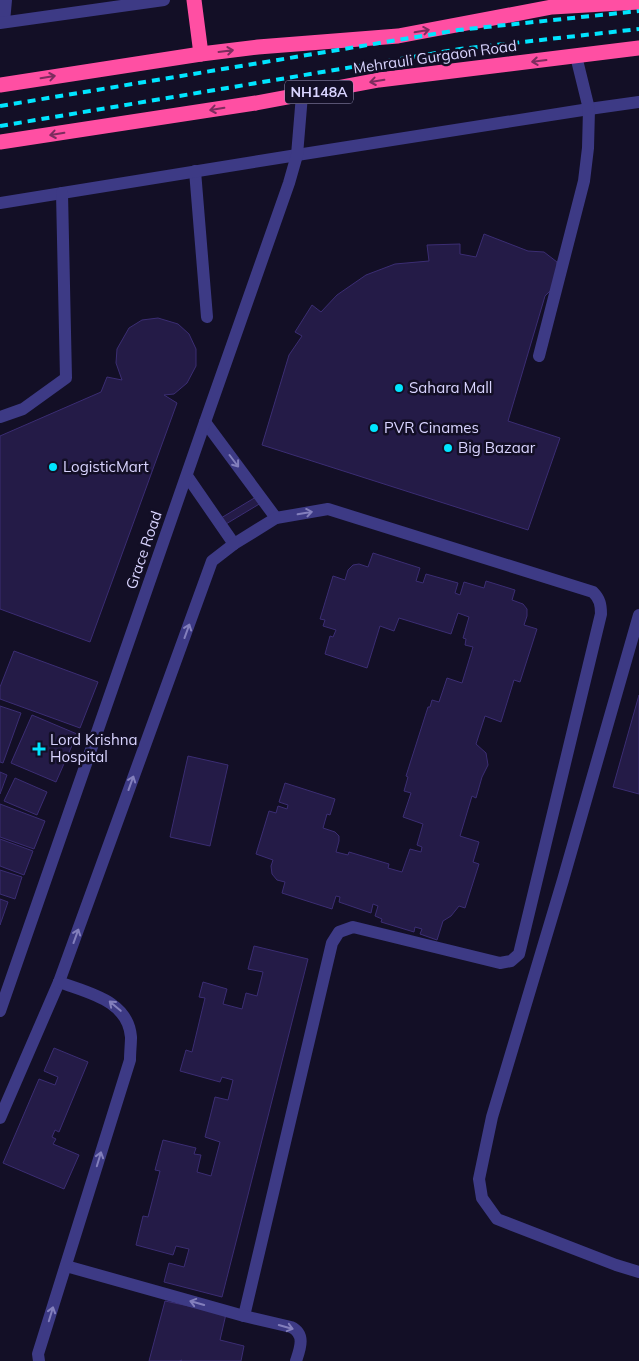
<svg xmlns="http://www.w3.org/2000/svg" width="639" height="1361" font-family="Mulish,sans-serif">
  <rect width="100%" height="100%" fill="#130f26"/>
  <g fill="#241b47" stroke="#3b2d73">
    <polygon points="484,234 528,251 544,252 557,262 556,285 545,296 508,421 560,438 528,530 262,445 289,355 302,336 295,332 312,305 321,312 337,295 366,275 395,264 429,261 427,245 460,244 460,254 476,257"/>
    <polygon points="158,318 178,324 189,334 196,349 196,366 187,383 174,394 164,395 177,403 90,642 0,609 0,436 101,392 107,377 122,380 116,363 117,349 129,328 142,320"/>
    <polygon points="256,497 261,503 226,524 221,518"/>
    <polygon points="373,553 420,568 416,581 423,583 426,574 458,583 455,593 460,595 464,582 484,588 486,581 515,590 512,600 523,604 527,609 527,616 524,625 537,629 520,682 514,680 501,722 485,716 476,744 486,753 488,765 482,777 476,798 472,796 460,836 479,842 473,862 479,864 465,908 459,906 451,916 443,921 437,940 420,934 422,929 415,927 414,932 381,922 382,919 375,916 378,906 373,904 371,913 339,902 340,897 336,896 332,909 282,893 285,882 277,880 272,874 271,866 273,860 256,854 269,811 276,813 278,806 287,809 288,805 279,802 285,783 335,799 330,815 327,814 323,828 335,832 339,836 339,841 336,852 348,855 349,852 389,864 388,868 402,872 410,849 421,852 422,847 417,845 423,824 403,817 411,793 404,791 408,777 406,776 428,707 430,707 432,700 439,702 447,678 462,683 473,647 465,645 466,639 463,638 469,617 458,613 451,634 399,618 394,631 380,626 367,668 325,654 330,636 333,637 336,630 323,626 325,620 320,619 333,576 345,580 348,570 353,565 359,564 368,567"/>
    <polygon points="14,651 98,682 80,728 0,699 0,687"/>
    <polygon points="639,695 639,794 613,787"/>
    <polygon points="0,706 21,713 3,763 0,762"/>
    <polygon points="32,715 77,734 56,782 11,763"/>
    <polygon points="188,756 228,765 210,846 170,837"/>
    <polygon points="0,772 7,775 0,794"/>
    <polygon points="15,778 47,792 37,815 4,801"/>
    <polygon points="0,804 45,821 34,849 0,837"/>
    <polygon points="0,839 33,851 24,875 0,866"/>
    <polygon points="0,870 22,877 15,899 0,894"/>
    <polygon points="0,899 8,902 0,925"/>
    <polygon points="254,946 308,959 222,1297 164,1282 169,1263 184,1267 189,1249 176,1246 173,1255 136,1245 143,1216 148,1217 160,1171 155,1170 163,1140 196,1148 194,1154 201,1155 197,1172 211,1176 220,1142 205,1137 215,1097 228,1100 233,1080 222,1077 220,1082 180,1071 186,1050 192,1052 205,998 199,997 203,982 227,989 223,1004 242,1009 246,993 257,996 263,972 248,969"/>
    <polygon points="54,1048 88,1062 59,1132 55,1130 52,1137 56,1139 53,1144 79,1155 64,1189 3,1163 39,1079 55,1085 58,1077 44,1071"/>
    <polygon points="165,1301 226,1314 220,1340 244,1346 241,1361 181,1361 182,1360 179,1361 149,1361"/>
  </g>
  <g fill="none" stroke-linecap="round" stroke-linejoin="round">
    <g stroke="#3d3a85" stroke-width="12">
      <polyline points="4,22 6,0"/>
      <polyline points="0,23 164,0"/>
      <polyline points="195,171 207,317"/>
      <polyline points="0,203 297,155 589,109 639,102"/>
      <polyline points="539,356 584,181 588,148 589,109 576,56"/>
      <polyline points="0,417 23,409 66,378 62,193"/>
      <polyline points="205,422 276,518"/>
      <polyline points="187,476 234,544"/>
      <polyline points="639,615 563,880 492,1117 479,1179 482,1198 497,1219 616,1265 639,1272"/>
      <polyline points="0,1011 205,422 289,183 297,155 302,95"/>
      <path d="M0,1118L59,982L212,561L234,544L276,518L328,509L593,592C600,599 601,605 601,614L519,954L511,961L500,963L353,927L339,932L332,943L244,1316"/>
      <path d="M66,1266L244,1316L291,1327C306,1334 300,1349 296,1361"/>
      <path d="M39,1361L38,1354L130,1060C130,1052 131,1044 131,1037C128,1000 88,993 59,982"/>
    </g>
    <g stroke="#ff4fa3" stroke-width="15">
      <polyline points="194,0 201,54"/>
      <polyline points="0,85 201,54 258,47 398,36 552,7 639,2"/>
      <polyline points="0,142 256,103 379,80 639,48"/>
    </g>
    <g stroke="#00e5ff" stroke-width="4" stroke-dasharray="8 6" stroke-linecap="butt">
      <polyline points="0,106 458,30 639,11"/>
      <polyline points="0,126 460,49 639,29"/>
    </g>
  </g>
  <defs><path id="oneway-shaft" d="M-6 0H5M1.5-3L5.5 0L1.5 3" fill="none" stroke-width="1.6" stroke-linecap="round" stroke-linejoin="round" transform="scale(1.25)"/></defs>
  <g stroke="#7d2c5e">
    <use href="#oneway-shaft" transform="translate(422 31) rotate(-10)"/>
    <use href="#oneway-shaft" transform="translate(226 51) rotate(-7)"/>
    <use href="#oneway-shaft" transform="translate(539 61) rotate(173)"/>
    <use href="#oneway-shaft" transform="translate(48 77) rotate(-9)"/>
    <use href="#oneway-shaft" transform="translate(377 81) rotate(171)"/>
    <use href="#oneway-shaft" transform="translate(217 109) rotate(171)"/>
    <use href="#oneway-shaft" transform="translate(57 134) rotate(171)"/>
  </g>
  <g stroke="#837fbc">
    <use href="#oneway-shaft" transform="translate(234 461) rotate(53)"/>
    <use href="#oneway-shaft" transform="translate(305 513) rotate(-10)"/>
    <use href="#oneway-shaft" transform="translate(187 631) rotate(-70)"/>
    <use href="#oneway-shaft" transform="translate(131 783) rotate(-70)"/>
    <use href="#oneway-shaft" transform="translate(76 936) rotate(-70)"/>
    <use href="#oneway-shaft" transform="translate(115 1006) rotate(-140)"/>
    <use href="#oneway-shaft" transform="translate(99 1159) rotate(-73)"/>
    <use href="#oneway-shaft" transform="translate(197 1303) rotate(-164)"/>
    <use href="#oneway-shaft" transform="translate(51 1314) rotate(-73)"/>
    <use href="#oneway-shaft" transform="translate(286 1327) rotate(16)"/>
  </g>
  <g fill="#00e5ff" stroke="#130f26" stroke-width="2">
    <circle cx="399" cy="388" r="5"/>
    <circle cx="374" cy="428" r="5"/>
    <circle cx="448" cy="448" r="5"/>
    <circle cx="53" cy="467" r="5"/>
    <path d="M36.5 741.5h5v5h5v5h-5v5h-5v-5h-5v-5h5z"/>
  </g>
  <g text-anchor="middle" stroke-width="5" stroke-linejoin="round" paint-order="stroke">
    <rect fill="#130f26" stroke="#9e99be" stroke-width="1" x="285" y="80.5" width="68" height="23" rx="4"/>
    <g font-size="14" font-weight="bold" fill="#d9d4ff">
      <text x="319" y="97">NH148A</text>
    </g>
    <g font-size="15" fill="#d9d4ff" stroke="#130f26">
      <text transform="translate(435 57) rotate(-8)" y="5">Mehrauli Gurgaon Road</text>
      <text transform="translate(144 550) rotate(-71)" y="5">Grace Road</text>
    </g>
    <g font-size="15" fill="#d9d4ff" stroke="#130f26" text-anchor="start">
      <text x="409" y="393">Sahara Mall</text>
      <text x="384" y="433">PVR Cinames</text>
      <text x="458" y="453">Big Bazaar</text>
      <text x="63" y="472">LogisticMart</text>
      <text x="50" y="745">Lord Krishna<tspan x="50" dy="17">Hospital</tspan></text>
    </g>
  </g>
</svg>
